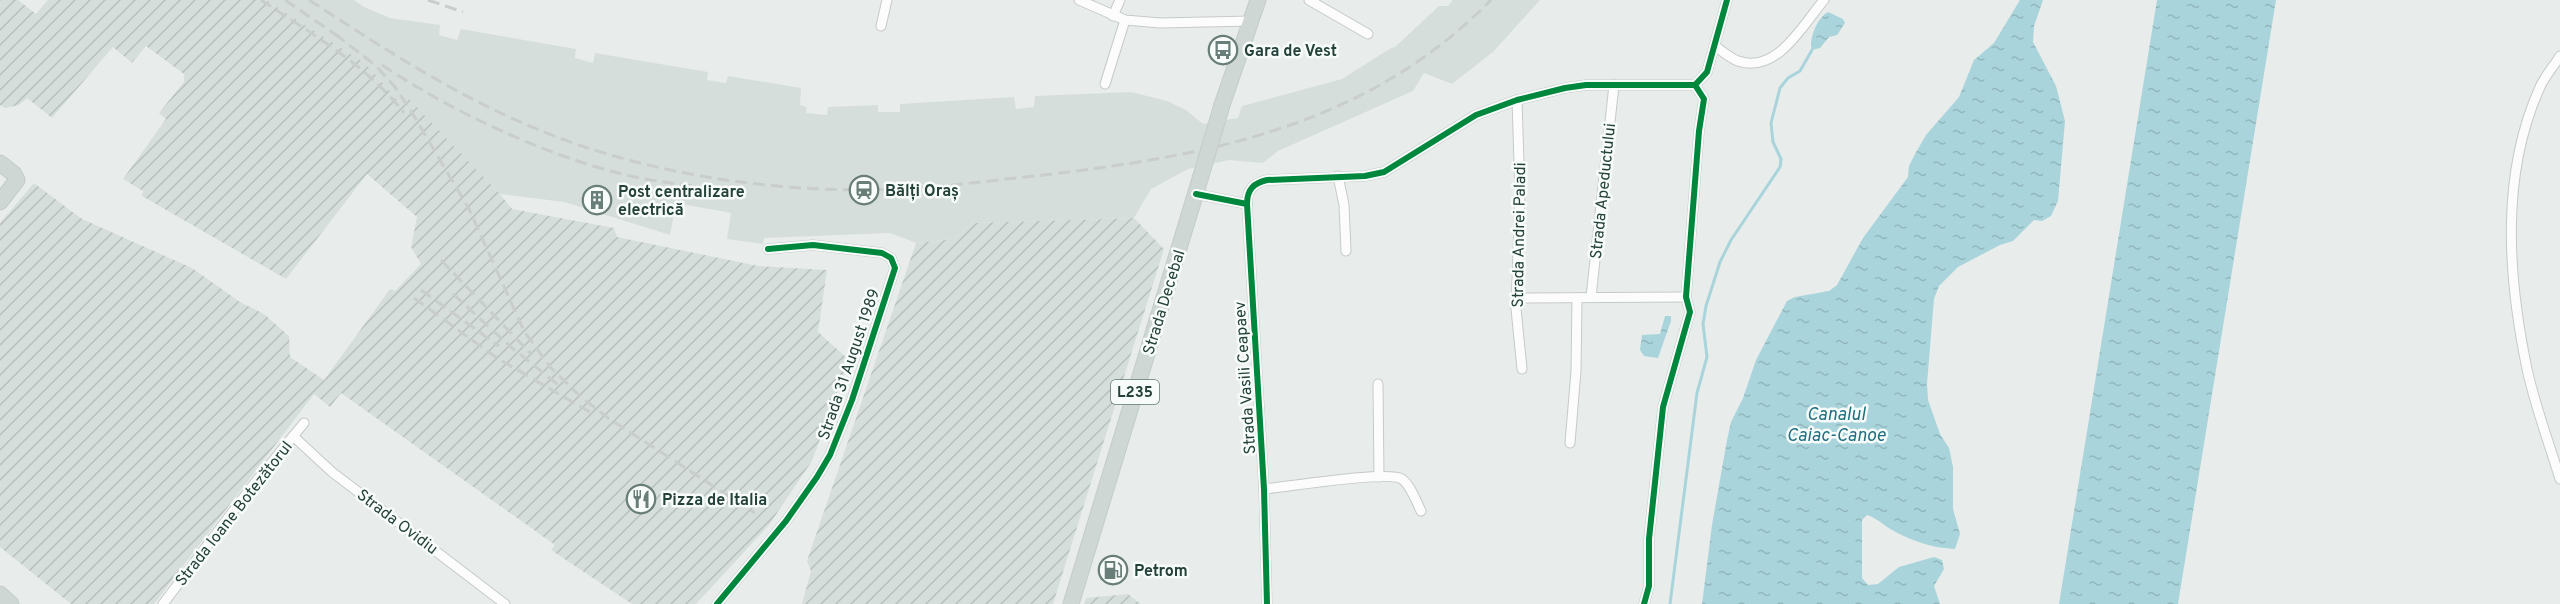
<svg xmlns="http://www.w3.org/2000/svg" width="2560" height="604" font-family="Overpass,sans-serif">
  <defs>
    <pattern id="industrial-furrows" width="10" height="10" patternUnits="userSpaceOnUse" patternTransform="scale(1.5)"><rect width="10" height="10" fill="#d6dedb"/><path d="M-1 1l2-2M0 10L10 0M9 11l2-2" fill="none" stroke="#b8c0bd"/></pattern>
    <pattern id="water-ripples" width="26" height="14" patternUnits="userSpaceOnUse" patternTransform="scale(1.5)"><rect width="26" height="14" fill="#a9d4db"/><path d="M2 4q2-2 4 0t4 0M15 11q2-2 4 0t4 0" fill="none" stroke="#91b7bd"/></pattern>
  </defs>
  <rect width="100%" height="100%" fill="#e8edeb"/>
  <polygon fill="#d6dedb" points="266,0 354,0 364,7 390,18 440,25 439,35 457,40 461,29 576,49 575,58 593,63 595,53 708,72 707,80 726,83 728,76 801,88 800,105 807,107 806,113 827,115 828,107 878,105 878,112 900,112 900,104 1014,97 1016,109 1034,107 1035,96 1131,92 1167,101 1186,110 1203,124 1238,118 1242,106 1342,79 1391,48 1395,47 1439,6 1448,6 1453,0 1540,0 1493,52 1452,84 1424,73 1413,91 1278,151 1263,163 1229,160 1188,169 1151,189 1134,218 972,223 954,239 916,243 890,233 764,238 763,244 727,239 731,213 676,203 670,235 564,202 500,194 406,97 398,101 365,64"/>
  <g fill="url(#industrial-furrows)">
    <polygon points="0,0 18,0 36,14 48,0 266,0 366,64 398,101 406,96 500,194 512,209 614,228 617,237 758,266 827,270 818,332 849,360 812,461 769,525 696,604 632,604 551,550 555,545 341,393 330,407 314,394 154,604 71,604 0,547 0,223 34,183 82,219 192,268 240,302 264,314 289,336 290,357 324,380 390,289 395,291 421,264 411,247 417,217 367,174 286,279 142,196 143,191 123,179 166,119 159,113 184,82 184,74 146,46 132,63 113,47 52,118 27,98 19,105 5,108 0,105"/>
    <polygon points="1134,218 1164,249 1053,604 802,604 811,571 807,561 916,243 954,239 972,223"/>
    <polygon points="1128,594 1141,604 1084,604 1086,598"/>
  </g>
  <g fill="url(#water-ripples)">
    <path d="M2020,0H2043L2034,26L2033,42L2056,86L2065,121L2058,201L2051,216L2042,221L2034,220L2013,241L2000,245L1958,267L1939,286L1934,299L1927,384L1928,400L1940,434L1949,448L1953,467V509L1960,534L1955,549C1932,548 1912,541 1892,530C1883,525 1877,518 1867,515L1862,520V578L1868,585L1878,584L1899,567L1934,557L1942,560L1944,569L1934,586L1940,604H1702L1712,525L1727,440L1731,422L1743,398L1756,360L1787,301L1795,297L1829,291L1837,285L1863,238L1908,177L1909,166L1915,154L1926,135L1959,97L1974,60L1994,43Z"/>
    <polygon points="2157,0 2276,0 2178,604 2059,604"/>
    <path d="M1828,12L1843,19L1845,23L1837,35L1829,37L1820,48L1812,50C1808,39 1818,17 1828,12Z"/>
    <polygon points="1665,316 1671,316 1671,321 1658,358 1644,356 1640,350 1642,335 1660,334"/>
  </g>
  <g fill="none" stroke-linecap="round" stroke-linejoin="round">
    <polyline stroke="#a9d4db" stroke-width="3" points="1670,604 1697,393 1707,357 1703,324 1706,306 1720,262 1731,240 1780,167 1781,159 1773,142 1771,123 1780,88 1788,78 1800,71 1812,50"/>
    <g stroke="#c5cac8" stroke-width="11">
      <g id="street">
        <polyline points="1079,0 1125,20 1160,23 1251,21"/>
        <polyline points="1309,0 1368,34"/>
        <polyline points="1113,16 1120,0"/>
        <polyline points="881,26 887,0"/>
        <path d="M1715,46C1722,51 1730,58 1738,61C1777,75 1804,23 1824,0"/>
        <path d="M2560,56C2554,66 2545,76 2540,87C2500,175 2508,277 2527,369C2535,406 2549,443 2560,479"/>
        <polyline points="1105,84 1125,20"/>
        <polyline points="1517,100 1520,194 1516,309 1522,369"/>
        <polyline points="1338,176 1344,205 1346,251"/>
        <polyline points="1196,194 1247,204 1264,489 1267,604"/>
        <path d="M1247,204C1247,189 1254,183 1267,180L1365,176L1384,172L1476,115L1517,100L1565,88L1586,85H1695L1707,72L1727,0"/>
        <polyline points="1591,297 1614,85"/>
        <polyline points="1516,298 1686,297"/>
        <polyline points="1378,384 1379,477"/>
        <polyline points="293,436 332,472 505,604"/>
        <polyline points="1570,443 1576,371 1577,298"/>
        <path d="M1264,489C1287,487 1389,470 1402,479C1411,486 1416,501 1421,511"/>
        <polyline points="163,604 253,485 304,423"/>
        <polyline points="717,604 786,521 817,477 830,455 852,400 895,268 891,258 882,253 813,245 768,249"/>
        <polyline points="1644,604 1649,586 1649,539 1663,407 1690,312 1686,297 1699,131 1704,99 1695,85"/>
      </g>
    </g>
    <g stroke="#c3ccc9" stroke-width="17">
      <g id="primary">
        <polyline points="1222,105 1258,0"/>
        <polyline points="0,163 14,174 17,180 0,202"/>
        <polyline points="0,594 11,604"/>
        <polyline points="1071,604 1200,179"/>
      </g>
    </g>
    <use href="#street" stroke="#fcfcfc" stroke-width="9"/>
    <use href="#primary" stroke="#cfd7d5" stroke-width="15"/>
    <g stroke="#c9cdcc" stroke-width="3" stroke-dasharray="12 6" stroke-linecap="butt">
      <path d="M261,0C310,33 367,65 404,113"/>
      <polyline points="285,0 342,39"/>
      <path d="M309,0C409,65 498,123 614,156C706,182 802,193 898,189C947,187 995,180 1044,175C1212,155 1367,126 1491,0"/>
      <polyline points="428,0 463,12"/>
      <polyline points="335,34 375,65 395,87 411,111 469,209 524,331 551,368 580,396 608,418 755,513"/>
      <path d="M382,65C451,111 542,154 622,174C650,181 679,184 708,188"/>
      <polyline points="441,260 532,355"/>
      <polyline points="421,290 499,346"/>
      <polyline points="453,294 511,347 562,388"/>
      <polyline points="414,298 497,358 595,415"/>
    </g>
    <g stroke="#c3ccc9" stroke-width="17" stroke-linecap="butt">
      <polyline id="primary-bridge" points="1200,179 1222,105"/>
    </g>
    <use href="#primary-bridge" stroke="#cfd7d5" stroke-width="15"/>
    <g stroke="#f7fbf9" stroke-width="10">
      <g id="cycleway">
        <polyline points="1196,194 1247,204 1264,489 1267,604"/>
        <path d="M1247,204C1247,189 1254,183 1267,180L1365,176L1384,172L1476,115L1517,100L1565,88L1586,85H1695L1707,72L1727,0"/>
        <polyline points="717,604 786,521 817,477 830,455 852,400 895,268 891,258 882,253 813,245 768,249"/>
        <polyline points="1644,604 1649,586 1649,539 1663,407 1690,312 1686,297 1699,131 1704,99 1695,85"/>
      </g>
    </g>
    <use href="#cycleway" stroke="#00873e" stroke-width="6"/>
  </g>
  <defs>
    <g id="bus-ring" transform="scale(1.5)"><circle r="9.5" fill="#f7fbf9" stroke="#697e78" stroke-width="1.5"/><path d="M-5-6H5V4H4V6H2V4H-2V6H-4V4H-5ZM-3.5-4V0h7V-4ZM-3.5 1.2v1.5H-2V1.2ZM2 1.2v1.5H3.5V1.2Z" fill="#697e78"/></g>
    <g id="station-ring" transform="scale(1.5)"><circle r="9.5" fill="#f7fbf9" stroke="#697e78" stroke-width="1.5"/><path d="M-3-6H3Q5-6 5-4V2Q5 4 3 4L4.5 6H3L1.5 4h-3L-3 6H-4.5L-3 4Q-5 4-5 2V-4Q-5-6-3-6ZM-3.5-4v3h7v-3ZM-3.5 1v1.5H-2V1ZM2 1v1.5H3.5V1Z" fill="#697e78"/></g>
    <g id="building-ring" transform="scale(1.5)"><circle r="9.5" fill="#f7fbf9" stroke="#697e78" stroke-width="1.5"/><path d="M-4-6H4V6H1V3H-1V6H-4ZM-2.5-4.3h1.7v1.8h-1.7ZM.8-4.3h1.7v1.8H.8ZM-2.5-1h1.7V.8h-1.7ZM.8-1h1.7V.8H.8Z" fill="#697e78"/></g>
    <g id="restaurant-ring" transform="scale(1.5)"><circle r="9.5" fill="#f7fbf9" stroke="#697e78" stroke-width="1.5"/><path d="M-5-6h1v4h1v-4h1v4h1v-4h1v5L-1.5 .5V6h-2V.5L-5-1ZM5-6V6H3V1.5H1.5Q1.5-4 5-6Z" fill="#697e78"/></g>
    <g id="fuel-ring" transform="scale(1.5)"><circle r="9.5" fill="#f7fbf9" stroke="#697e78" stroke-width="1.5"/><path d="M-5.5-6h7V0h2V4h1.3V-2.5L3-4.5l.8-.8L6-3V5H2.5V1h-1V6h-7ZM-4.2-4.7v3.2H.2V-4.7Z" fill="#697e78"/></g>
  </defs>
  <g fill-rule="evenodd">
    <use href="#bus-ring" x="1223" y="50"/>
    <use href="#station-ring" x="864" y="190"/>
    <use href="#building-ring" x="597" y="200"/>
    <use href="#restaurant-ring" x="641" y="499"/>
    <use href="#fuel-ring" x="1113" y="570"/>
  </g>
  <g text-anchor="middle" stroke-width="5" stroke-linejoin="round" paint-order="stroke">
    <rect fill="#f7fbf9" stroke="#637a73" stroke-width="1.5" x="1111" y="380" width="48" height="24" rx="4.5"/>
    <g font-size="15" font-weight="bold" fill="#24423a">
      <text x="1135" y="397">L235</text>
    </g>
    <g font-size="16" font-weight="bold" fill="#24423a" stroke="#f7fbf9" text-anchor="start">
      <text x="1244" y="56">Gara de Vest</text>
      <text x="885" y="196">Bălți Oraș</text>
      <text x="618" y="197">Post centralizare<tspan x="618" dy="18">electrică</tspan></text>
      <text x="662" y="505">Pizza de Italia</text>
      <text x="1134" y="576">Petrom</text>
    </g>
    <g font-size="16" fill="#24423a" stroke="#f7fbf9">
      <text transform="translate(1602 191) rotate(-84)" y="6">Strada Apeductului</text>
      <text transform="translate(1518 235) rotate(-89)" y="6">Strada Andrei Paladi</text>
      <text transform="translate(1163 302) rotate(-73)" y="6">Strada Decebal</text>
      <text transform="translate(848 364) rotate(-71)" y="6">Strada 31 August 1989</text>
      <text transform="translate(1244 378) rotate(-94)" y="6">Strada Vasili Ceapaev</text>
      <text transform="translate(233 513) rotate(-52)" y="6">Strada Ioane Botezătorul</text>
      <text transform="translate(398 521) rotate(37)" y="6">Strada Ovidiu</text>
    </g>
    <g font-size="18" font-style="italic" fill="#1c6f80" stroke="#f7fbf9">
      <text x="1836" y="420">Canalul<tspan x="1836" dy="21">Caiac-Canoe</tspan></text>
    </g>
  </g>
</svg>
